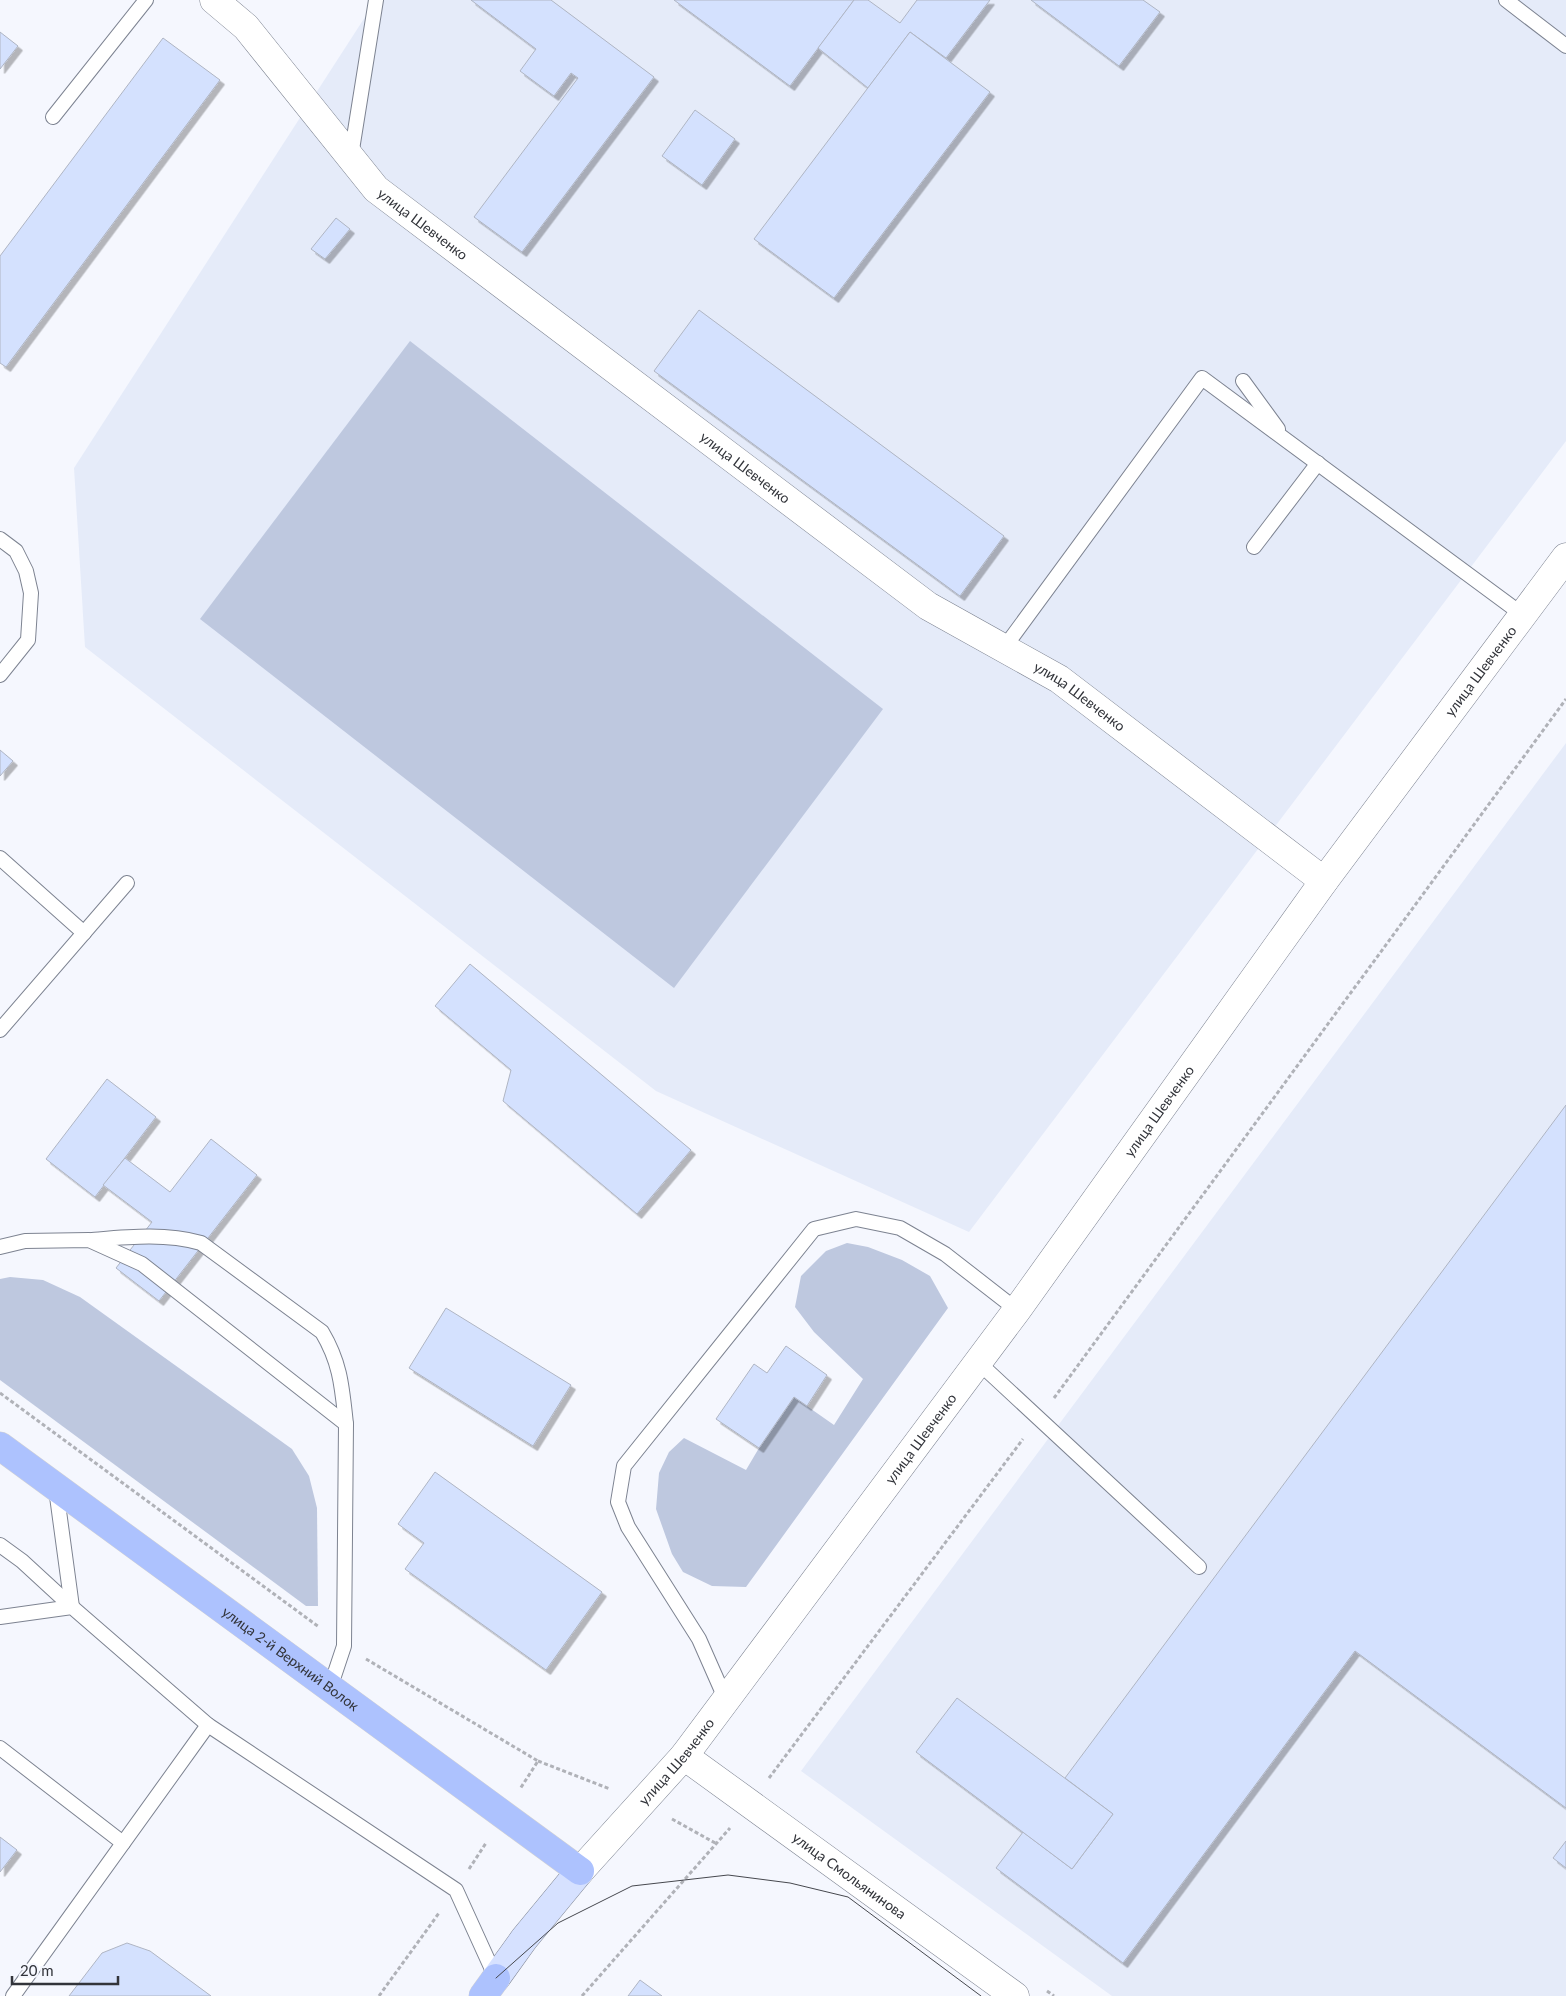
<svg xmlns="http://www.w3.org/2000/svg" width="1566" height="1996" font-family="Lato,sans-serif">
  <defs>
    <filter id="shadow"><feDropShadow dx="4.5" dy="4.5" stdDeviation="0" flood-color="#0004"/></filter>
  </defs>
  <rect width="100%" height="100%" fill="#f5f7fe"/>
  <g fill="#e5ebf9">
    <polygon points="376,0 1566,0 1566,441 969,1232 656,1091 85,647 74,468"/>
    <polygon points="1566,743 1566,1996 1112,1996 801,1771"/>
  </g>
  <g fill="#bec8df">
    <polygon points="410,341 883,709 674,988 200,619"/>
    <polygon points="847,1243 868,1247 902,1260 930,1276 948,1308 746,1587 712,1586 683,1572 672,1554 656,1509 659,1473 669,1452 684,1438 746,1470 759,1448 794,1397 834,1425 863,1379 814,1332 795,1307 801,1276 826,1251"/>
    <polygon points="10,1277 43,1280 80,1297 292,1449 309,1476 317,1508 318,1606 306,1606 0,1380 0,1279"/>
  </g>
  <g fill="#d4e1fe" stroke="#afb5c3" filter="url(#shadow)">
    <polygon points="471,0 551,0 654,77 522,252 474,217 578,78 571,73 554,96 520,71 536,49"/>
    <polygon points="674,0 854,0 790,86"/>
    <polygon points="854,0 868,0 900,23 917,0 990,0 946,58 910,32 868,88 818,48"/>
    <polygon points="1031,0 1143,0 1160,12 1119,66"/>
    <polygon points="0,32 18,46 0,69"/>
    <polygon points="910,32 990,92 834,298 754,239"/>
    <polygon points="163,38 220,80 6,367 0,363 0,256"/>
    <polygon points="695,110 735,139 702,185 662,156"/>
    <polygon points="336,218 350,229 325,259 311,249"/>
    <polygon points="699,310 1004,536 960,596 654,371"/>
    <polygon points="0,750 13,761 0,776"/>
    <polygon points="470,964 691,1150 637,1214 503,1101 511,1070 435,1006"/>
    <polygon points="107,1079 156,1117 95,1197 46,1159"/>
    <polygon points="1566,1105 1566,1808 1355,1651 1123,1963 996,1868 1023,1832 1072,1869 1113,1814 1065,1778"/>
    <polygon points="211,1139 257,1175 159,1301 116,1268 152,1222 103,1185 125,1158 170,1192"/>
    <polygon points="446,1308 571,1385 533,1446 409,1368"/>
    <polygon points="786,1346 827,1375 807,1406 794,1397 759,1448 716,1419 754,1364 767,1373"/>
    <polygon points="435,1472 602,1592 546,1670 405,1569 424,1543 398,1524"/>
    <polygon points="957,1698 1113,1814 1072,1869 916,1752"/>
    <polygon points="0,1837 17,1850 0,1872"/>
    <polygon points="1566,1841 1566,1868 1553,1858"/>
    <polygon points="127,1943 150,1951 211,1996 69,1996 102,1953"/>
    <polygon points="640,1980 662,1996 628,1996"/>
  </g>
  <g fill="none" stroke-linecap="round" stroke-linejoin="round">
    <g stroke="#7d8391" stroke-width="16">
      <g id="service">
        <polyline points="1506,0 1566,46"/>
        <polyline points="53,117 146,0"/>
        <polyline points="351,156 376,0"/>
        <polyline points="1243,381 1278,429"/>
        <polyline points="0,539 16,551 26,571 31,593 28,640 0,675"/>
        <polyline points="1254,547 1318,463"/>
        <polyline points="1004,648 1202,378 1523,615"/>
        <polyline points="0,858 84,933"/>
        <polyline points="0,1030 127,883"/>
        <path d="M92,1240C128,1237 165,1233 201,1243L322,1332C341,1364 342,1388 346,1424"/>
        <polyline points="0,1247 25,1241 89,1240 142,1264 346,1424 344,1646 330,1688"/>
        <polyline points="978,1362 1199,1567"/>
        <polyline points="56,1489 72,1607"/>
        <polyline points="0,1545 22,1561 72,1607"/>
        <polyline points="0,1617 72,1607 208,1725 456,1890 496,1978"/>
        <polyline points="725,1698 699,1639 628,1527 618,1502 624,1466 814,1229 856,1219 900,1228 945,1254 1017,1310"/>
        <polyline points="0,1748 123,1843"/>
        <polyline points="13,1996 208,1725"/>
      </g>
    </g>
    <g stroke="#7d8391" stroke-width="29">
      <g id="minor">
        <path id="s1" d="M214,0L246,27L376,189L928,606L1059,679L1324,881"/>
      </g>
    </g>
    <g stroke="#7d8391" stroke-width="29">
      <g id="tertiary">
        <path id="s2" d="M684,1756L1015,1996"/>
        <path id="s3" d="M580,1871L684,1756L1017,1310L1324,881L1566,557"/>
      </g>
    </g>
    <g stroke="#7d8391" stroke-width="29">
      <polyline id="secondary" points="496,1978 524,1939 580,1871"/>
    </g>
    <g stroke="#d2d2d4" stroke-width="29">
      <g id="primary">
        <path id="s4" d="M0,1446L580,1871"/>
        <polyline points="483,1996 496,1978"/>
      </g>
    </g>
    <g stroke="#b0b2b8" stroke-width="3" stroke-dasharray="4 2.5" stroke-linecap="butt">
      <polyline points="0,1393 319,1627"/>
      <polyline points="1054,1398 1566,699"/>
      <polyline points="366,1659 538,1761 520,1789"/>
      <polyline points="538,1761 610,1789"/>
      <polyline points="769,1778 1023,1439"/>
      <polyline points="672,1819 717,1844"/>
      <polyline points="469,1869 486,1843"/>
      <polyline points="1047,1991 1054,1996"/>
      <polyline points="379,1996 439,1913"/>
      <polyline points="582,1996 730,1828"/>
    </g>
    <use href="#service" stroke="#fff" stroke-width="14"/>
    <use href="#minor" stroke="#fff" stroke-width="28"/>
    <use href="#tertiary" stroke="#fff" stroke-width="28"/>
    <use href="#secondary" stroke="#d6e1ff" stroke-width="28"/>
    <use href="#primary" stroke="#adc2fe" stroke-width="28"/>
    <polyline stroke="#46484e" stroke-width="1" points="496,1978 558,1923 632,1886 728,1875 790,1883 848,1897 981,1996"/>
  </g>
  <g text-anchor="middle" stroke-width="4" stroke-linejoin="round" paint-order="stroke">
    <g font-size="14" fill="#32343a" stroke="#f5f7fe">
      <text dy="5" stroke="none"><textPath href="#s1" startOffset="308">улица Шевченко</textPath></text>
      <text dy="5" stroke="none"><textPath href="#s1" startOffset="712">улица Шевченко</textPath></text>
      <text dy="5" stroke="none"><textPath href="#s3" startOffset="1501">улица Шевченко</textPath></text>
      <text dy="5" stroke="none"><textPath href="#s1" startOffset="1118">улица Шевченко</textPath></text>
      <text dy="5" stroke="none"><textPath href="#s3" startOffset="956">улица Шевченко</textPath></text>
      <text dy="5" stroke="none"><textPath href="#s3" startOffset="551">улица Шевченко</textPath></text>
      <text dy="5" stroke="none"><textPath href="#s4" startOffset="360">улица 2-й Верхний Волок</textPath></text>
      <text dy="5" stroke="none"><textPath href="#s3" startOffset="146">улица Шевченко</textPath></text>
      <text dy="5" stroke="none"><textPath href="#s2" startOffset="204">улица Смольянинова</textPath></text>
    </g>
  </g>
  <path d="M12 1976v8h106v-8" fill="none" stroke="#32343a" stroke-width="2.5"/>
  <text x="20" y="1976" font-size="15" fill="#32343a" stroke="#f5f7fe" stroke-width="4" paint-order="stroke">20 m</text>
</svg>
